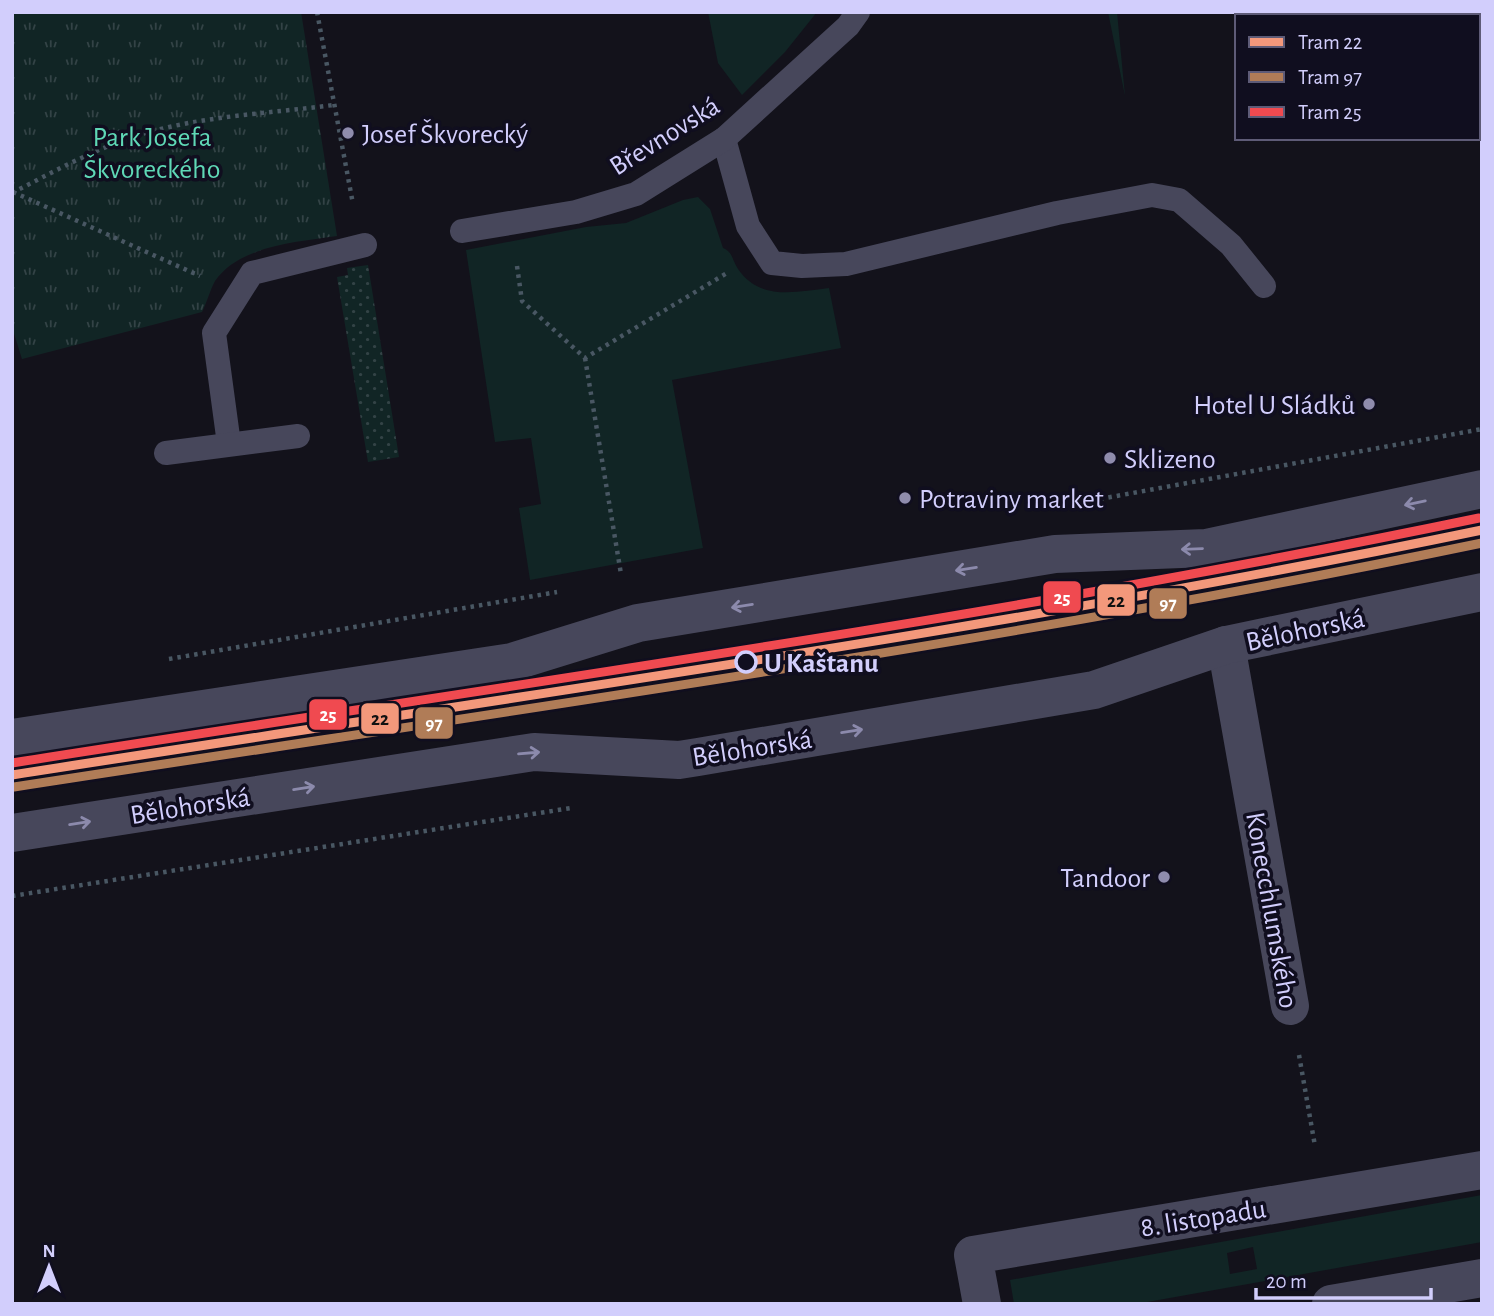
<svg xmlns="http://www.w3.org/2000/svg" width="1494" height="1316" font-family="'Alegreya Sans',sans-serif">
  <defs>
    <pattern id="park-tufts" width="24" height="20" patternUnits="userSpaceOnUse" patternTransform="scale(1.75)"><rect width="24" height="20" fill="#112525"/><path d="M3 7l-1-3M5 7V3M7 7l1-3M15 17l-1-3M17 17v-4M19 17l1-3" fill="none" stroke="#334346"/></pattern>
    <pattern id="garden-dots" width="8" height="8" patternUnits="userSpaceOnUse" patternTransform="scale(1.75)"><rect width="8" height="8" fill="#112525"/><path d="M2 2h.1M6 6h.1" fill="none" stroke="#334346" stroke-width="1.8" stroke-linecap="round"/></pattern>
  </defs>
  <rect width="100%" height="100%" fill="#13121b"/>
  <g fill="#112525" fill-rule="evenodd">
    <polygon points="708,12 817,12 785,52 742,95 718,63"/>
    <polygon points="1108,12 1117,12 1125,96"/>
    <path d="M698,197L710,209L723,248C733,252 732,260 738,269C760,301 795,292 829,288L841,348L672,380L703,548L530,580L519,508L541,504L531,438L495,442L466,250L586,227L626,223L683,200Z"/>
    <path d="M1482,1195V1242L1136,1304H1014L1010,1280ZM1253,1247L1257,1269L1230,1274L1227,1253Z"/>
  </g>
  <path fill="url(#park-tufts)" d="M12,12H301L337,236C298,242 240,245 215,281C210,290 207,302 202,312L22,359L12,327Z"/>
  <polygon fill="url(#garden-dots)" points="368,265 399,457 368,462 337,277 348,275 347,268"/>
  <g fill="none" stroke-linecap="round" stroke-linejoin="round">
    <g stroke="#495763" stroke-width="4.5" stroke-dasharray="3.5 5" stroke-linecap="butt">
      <polyline points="317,12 353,204"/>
      <polyline points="13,192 200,276"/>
      <path d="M12,193C51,173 89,152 130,138C194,116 266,114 333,105"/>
      <polyline points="517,266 522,301 585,358 727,273"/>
      <polyline points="585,358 621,574"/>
      <polyline points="1100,499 1482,429"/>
      <polyline points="169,659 557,592"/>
      <polyline points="12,896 571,808"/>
      <polyline points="1299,1055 1315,1146"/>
    </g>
    <g stroke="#47475b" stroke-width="24">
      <polyline points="724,139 748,226 772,263 802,266 846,264 1057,213 1152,195 1179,200 1231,245 1264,286"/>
      <polyline points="462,231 576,212 636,194 724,139 848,26 858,12"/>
      <polyline points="229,444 214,333 252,273 365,245"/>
      <polyline points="166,453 298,436"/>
    </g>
    <g stroke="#47475b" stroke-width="38">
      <polyline points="1226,645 1290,1006"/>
      <polyline points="982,1304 973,1255 1482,1170"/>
      <polyline points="1331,1304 1482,1278"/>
    </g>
    <g stroke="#47475b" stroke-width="38">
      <polyline points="12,738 512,662 638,623 1055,554 1206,548 1482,489"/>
      <polyline points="12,833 534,752 679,760 698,757 1094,690 1226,645 1482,592"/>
    </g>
    <g stroke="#100e1f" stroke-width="14">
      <path id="tram-1" d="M12,775C503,698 996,631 1482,530"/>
    </g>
    <g stroke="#100e1f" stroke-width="14">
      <path id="tram-2" d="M14,787C504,711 996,644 1482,543"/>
    </g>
    <g stroke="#100e1f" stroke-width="14">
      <path id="tram-3" d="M12,763C502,686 994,619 1479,518"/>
    </g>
    <use href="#tram-1" stroke="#f3987b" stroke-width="9"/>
    <use href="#tram-2" stroke="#b07c57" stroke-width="9"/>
    <use href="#tram-3" stroke="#f04a50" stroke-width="9"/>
  </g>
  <defs><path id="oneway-shaft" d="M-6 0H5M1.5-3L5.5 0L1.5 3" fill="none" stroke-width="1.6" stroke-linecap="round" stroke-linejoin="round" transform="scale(1.75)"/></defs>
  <g stroke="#8c8aac">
    <use href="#oneway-shaft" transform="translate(1415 503) rotate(168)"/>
    <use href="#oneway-shaft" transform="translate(1192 549) rotate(178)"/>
    <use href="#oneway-shaft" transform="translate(966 569) rotate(171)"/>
    <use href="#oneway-shaft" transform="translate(742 606) rotate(171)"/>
    <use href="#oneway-shaft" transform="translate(852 731) rotate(-9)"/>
    <use href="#oneway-shaft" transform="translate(529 753) rotate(-5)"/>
    <use href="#oneway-shaft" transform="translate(304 788) rotate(-9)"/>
    <use href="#oneway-shaft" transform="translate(80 823) rotate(-9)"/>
  </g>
  <g fill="#8f8cad" stroke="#100e1f" stroke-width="2.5">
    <circle cx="348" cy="133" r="7"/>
    <circle cx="1369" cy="404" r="7"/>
    <circle cx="1110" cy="458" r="7"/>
    <circle cx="905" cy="498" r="7"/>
    <circle cx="1164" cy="877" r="7"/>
  </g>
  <circle fill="#100e1f" stroke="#d2cefc" stroke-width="3.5" cx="746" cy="662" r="10"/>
  <g text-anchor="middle" stroke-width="7" stroke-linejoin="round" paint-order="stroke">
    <g font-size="28" fill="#d2cefc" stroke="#100e1f" text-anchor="start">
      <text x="362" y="143">Josef Škvorecký</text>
      <text x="1355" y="414" text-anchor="end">Hotel U Sládků</text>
      <text x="1124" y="468">Sklizeno</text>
      <text x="919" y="508">Potraviny market</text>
      <text x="1150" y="887" text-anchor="end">Tandoor</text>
    </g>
    <g font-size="28" fill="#d2cefc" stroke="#100e1f">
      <text transform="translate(664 135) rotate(-32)" y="10">Břevnovská</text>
      <text transform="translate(1305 629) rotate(-12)" y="10">Bělohorská</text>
      <text transform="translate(752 747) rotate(-9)" y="10">Bělohorská</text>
      <text transform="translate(190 805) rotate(-9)" y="10">Bělohorská</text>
      <text transform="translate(1273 910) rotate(80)" y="10">Konecchlumského</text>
      <text transform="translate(1203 1217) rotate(-9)" y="10">8. listopadu</text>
    </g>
    <g font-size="28" fill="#5fd8b6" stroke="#100e1f">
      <text x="152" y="146">Park Josefa<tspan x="152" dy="32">Škvoreckého</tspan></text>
    </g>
    <g font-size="28" font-weight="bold" fill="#d2cefc" stroke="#100e1f" text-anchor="start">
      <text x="764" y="672">U Kaštanu</text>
    </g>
  </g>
  <g stroke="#100e1f" stroke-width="2.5">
    <rect x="1042" y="580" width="40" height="34" rx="7" fill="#f04a50"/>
    <rect x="1096" y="583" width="40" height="34" rx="7" fill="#f3987b"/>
    <rect x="1148" y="587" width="40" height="33" rx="7" fill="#b07c57"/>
    <rect x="308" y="698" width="40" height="33" rx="7" fill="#f04a50"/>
    <rect x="360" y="702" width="40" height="33" rx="7" fill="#f3987b"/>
    <rect x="414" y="706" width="40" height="34" rx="7" fill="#b07c57"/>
  </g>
  <g font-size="19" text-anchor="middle" font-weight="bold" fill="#fff">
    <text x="1062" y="604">25</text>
    <text x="1168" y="610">97</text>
    <text x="328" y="721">25</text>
    <text x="434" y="730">97</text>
  </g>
  <g font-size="19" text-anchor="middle" font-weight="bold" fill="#111">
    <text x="1116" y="607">22</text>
    <text x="380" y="725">22</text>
  </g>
  <rect width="1494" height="1316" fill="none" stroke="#d2cefc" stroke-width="28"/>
  <rect x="1235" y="14" width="245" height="126" fill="#100e1f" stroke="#5e5b77" stroke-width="2"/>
  <rect x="1249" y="37" width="35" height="10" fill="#f3987b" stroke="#5e5b77" stroke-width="2"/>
  <text x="1298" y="49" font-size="21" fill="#d2cefc">Tram 22</text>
  <rect x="1249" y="72" width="35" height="10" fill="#b07c57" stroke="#5e5b77" stroke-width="2"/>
  <text x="1298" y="84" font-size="21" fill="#d2cefc">Tram 97</text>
  <rect x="1249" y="107" width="35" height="10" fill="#f04a50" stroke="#5e5b77" stroke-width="2"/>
  <text x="1298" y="119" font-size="21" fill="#d2cefc">Tram 25</text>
  <g transform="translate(49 1267)" stroke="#100e1f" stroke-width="5" paint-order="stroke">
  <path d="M0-5L12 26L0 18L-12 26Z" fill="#d2cefc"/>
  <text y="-10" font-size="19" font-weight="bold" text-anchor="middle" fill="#d2cefc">N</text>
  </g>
  <path d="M1256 1288v10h175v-10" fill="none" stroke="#d2cefc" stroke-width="3.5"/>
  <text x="1266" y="1288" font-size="21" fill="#d2cefc" stroke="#100e1f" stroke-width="5" paint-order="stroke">20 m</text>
</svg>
